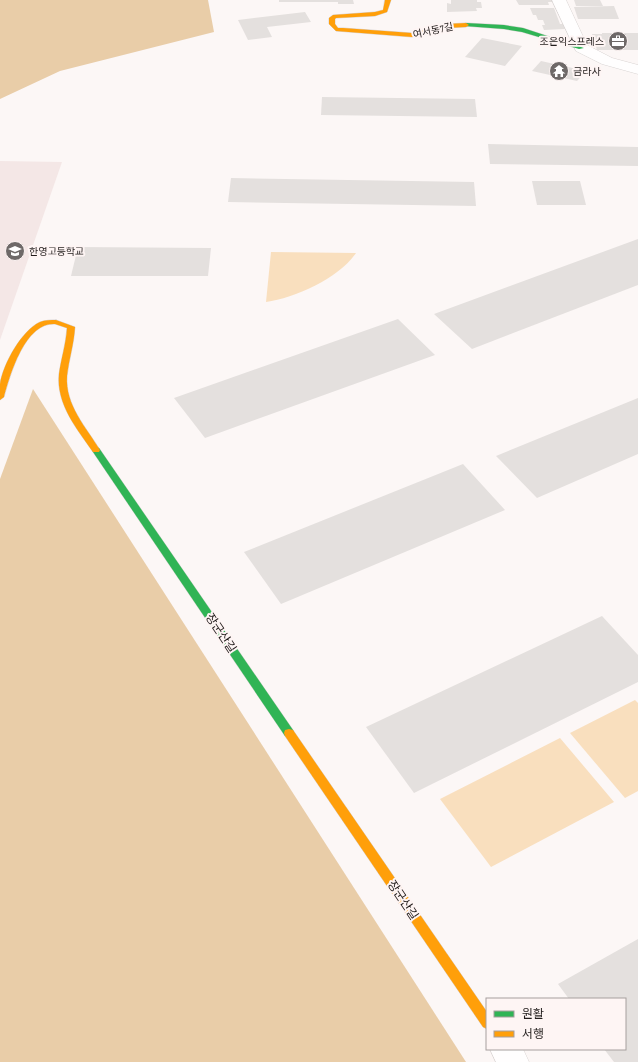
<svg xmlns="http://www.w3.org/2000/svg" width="638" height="1062" font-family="'Sofia Sans Condensed','Noto Sans KR',sans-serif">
  <rect width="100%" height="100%" fill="#fcf7f6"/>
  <polygon fill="#f4e7e6" points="0,161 62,162 0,340"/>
  <g fill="#f9dfbe">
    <path d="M271,252L356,253C339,278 295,298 266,302Z"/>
    <polygon points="635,700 638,703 638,791 625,798 570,733"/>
    <polygon points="560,738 614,802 491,867 440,799"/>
  </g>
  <g fill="#e9cda8">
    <polygon points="0,0 208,0 214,32 60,71 0,99"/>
    <polygon points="33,389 466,1062 0,1062 0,479"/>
  </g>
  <g fill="#e4e0de">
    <polygon points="279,0 353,0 354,4 338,4 338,2 279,2"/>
    <polygon points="451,0 477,0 477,2 481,2 482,8 476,8 477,11 447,12 447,3 451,4"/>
    <polygon points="516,0 553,0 554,2 548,2 549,5 519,5"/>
    <polygon points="574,0 600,0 603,6 576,6"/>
    <polygon points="614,6 619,19 578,19 574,7"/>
    <polygon points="530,8 554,8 560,24 563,24 565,29 544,30 542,25 545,25 543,20 538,20 536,15 533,15"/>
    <polygon points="305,12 311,22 267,27 272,37 248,40 238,20"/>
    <polygon points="602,33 638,33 638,50 597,50 592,34 602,34"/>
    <polygon points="482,38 522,46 505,66 465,57"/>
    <polygon points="541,61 586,71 577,81 532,71"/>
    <polygon points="322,97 475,99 477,117 321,115"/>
    <polygon points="488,144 638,147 638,166 490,164"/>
    <polygon points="231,178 474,182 476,206 228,202"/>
    <polygon points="532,181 580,181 586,205 537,205"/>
    <polygon points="638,239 638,285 472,349 434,314"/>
    <polygon points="78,247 211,248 208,276 71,276"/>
    <polygon points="398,319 435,355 205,438 174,398"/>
    <polygon points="638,398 638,454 537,498 496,456"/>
    <polygon points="463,464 505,510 281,604 244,552"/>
    <polygon points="602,616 638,655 638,682 414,793 366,727"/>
    <polygon points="638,939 638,1062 614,1062 604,1049 625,1049 625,999 569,999 558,984"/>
  </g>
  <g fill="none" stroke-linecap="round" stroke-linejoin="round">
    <g stroke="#d9d4d3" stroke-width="1">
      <g id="street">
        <polygon points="552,0 566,0 587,45 612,58 638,65 638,74 602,64 576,51"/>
        <polygon points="490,1049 523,1049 529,1062 496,1062"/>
      </g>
    </g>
    <g stroke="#d9d4d3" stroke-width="1">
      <g id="fast">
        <polygon points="466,23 504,25 523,28 584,48 579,49 522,32 504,29 464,26 463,25"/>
        <polygon points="96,447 99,448 293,730 294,733 293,736 289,737 285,736 93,452 92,450"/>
      </g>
    </g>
    <g stroke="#d9d4d3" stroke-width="1">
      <g id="slow">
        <polygon points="385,0 391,0 387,12 375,16 336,18 335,19 335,24 338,28 343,28 412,33 446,24 466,23 469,25 466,27 446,28 412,37 336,31 329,24 329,18 333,15 375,12 383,10"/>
        <path d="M56,320L75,327C74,344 69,359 67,376C65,405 86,427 100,450L99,452H93C77,429 56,404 59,374C61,359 66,344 67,328C63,327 59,325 55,324C25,322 10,375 4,397L0,400C0,395 0,389 0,384C3,364 22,330 40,322C45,320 51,320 56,320Z"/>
        <polygon points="289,729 293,730 487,1012 487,1029 483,1027 285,736 284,733 285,730"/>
      </g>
    </g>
    <use href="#street" fill="#fffefe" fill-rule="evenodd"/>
    <use href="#fast" fill="#30b455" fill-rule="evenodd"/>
    <use href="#slow" fill="#ff9f0a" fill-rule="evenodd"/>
  </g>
  <defs>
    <g id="office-disc" transform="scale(1)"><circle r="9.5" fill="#6e6968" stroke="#fef5f4"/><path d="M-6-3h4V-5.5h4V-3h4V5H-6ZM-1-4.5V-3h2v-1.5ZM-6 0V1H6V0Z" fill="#fff"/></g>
    <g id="temple-disc" transform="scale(1)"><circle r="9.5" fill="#6e6968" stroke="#fef5f4"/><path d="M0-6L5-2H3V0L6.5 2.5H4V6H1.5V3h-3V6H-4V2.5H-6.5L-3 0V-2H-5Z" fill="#fff"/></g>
    <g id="school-disc" transform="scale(1)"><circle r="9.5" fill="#6e6968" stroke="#fef5f4"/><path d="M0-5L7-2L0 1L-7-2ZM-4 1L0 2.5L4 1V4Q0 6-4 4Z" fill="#fff"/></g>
  </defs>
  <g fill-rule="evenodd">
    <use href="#office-disc" x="618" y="41"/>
    <use href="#temple-disc" x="559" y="71"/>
    <use href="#school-disc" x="15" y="251"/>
  </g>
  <g text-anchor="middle" stroke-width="4" stroke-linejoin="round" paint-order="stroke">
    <g font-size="10" fill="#221d1c" stroke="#fef5f4">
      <text transform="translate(433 30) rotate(-12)" y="4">여서동7길</text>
    </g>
    <g font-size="10" fill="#221d1c" stroke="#fef5f4" text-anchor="start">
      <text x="604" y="45" text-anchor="end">조은익스프레스</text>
      <text x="573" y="75">금라사</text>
      <text x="29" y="255">한영고등학교</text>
    </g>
    <g font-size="12" fill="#221d1c" stroke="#fef5f4">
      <text transform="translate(221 633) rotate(56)" y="4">장군산길</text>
      <text transform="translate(403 900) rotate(56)" y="4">장군산길</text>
    </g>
  </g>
  <rect x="486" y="998" width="140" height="52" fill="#fef5f4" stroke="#a69f9e"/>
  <rect x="494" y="1011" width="20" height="6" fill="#30b455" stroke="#a69f9e"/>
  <text x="522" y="1018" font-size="12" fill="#221d1c">원활</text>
  <rect x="494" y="1031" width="20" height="6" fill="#ff9f0a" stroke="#a69f9e"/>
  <text x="522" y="1038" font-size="12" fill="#221d1c">서행</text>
</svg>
